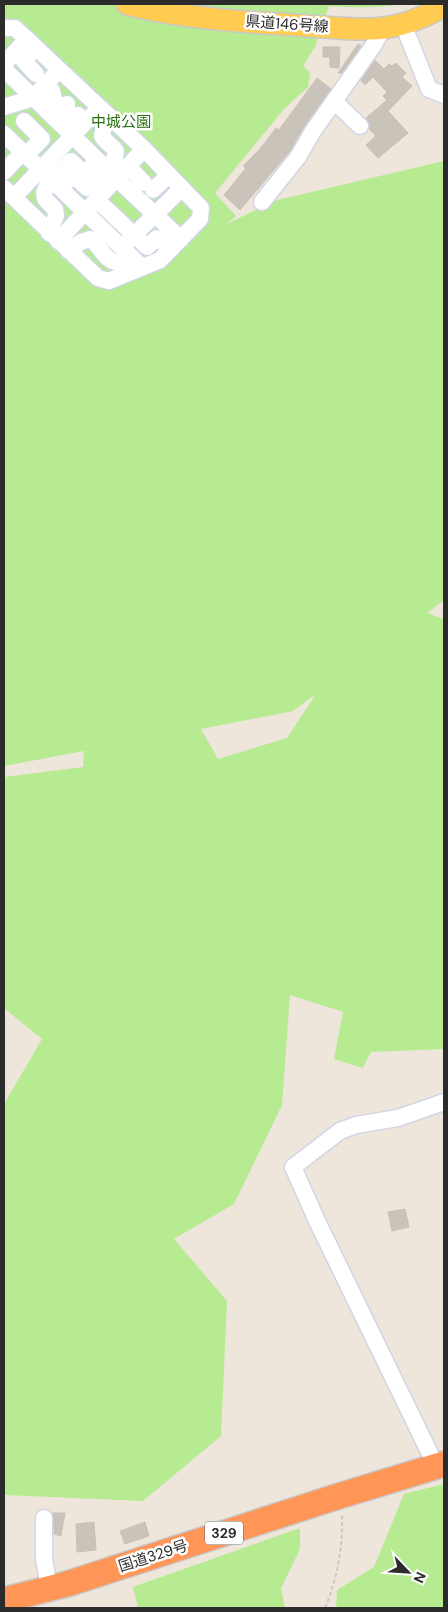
<svg xmlns="http://www.w3.org/2000/svg" width="448" height="1612" font-family="'DM Sans','Noto Sans JP',sans-serif">
  <rect width="100%" height="100%" fill="#eee5db"/>
  <g fill="#b6eb92" fill-rule="evenodd">
    <path d="M4,4H403C378,8 354,8 329,6L315,47L303,66L310,73L308,87L284,109L215,193L236,216L227,224L273,201L444,161V600L427,613L444,619V1049L371,1052L363,1068L334,1059L343,1012L290,995L282,1105L234,1204L174,1239L227,1301L221,1436L143,1501L4,1495V1104L42,1039L4,1008V777L83,767L84,751L4,766ZM316,694L287,738L218,759L201,729L293,711Z"/>
    <polygon points="444,1484 444,1608 336,1608 337,1590 374,1567 404,1494"/>
    <polygon points="300,1528 300,1549 281,1588 285,1608 138,1608 133,1587"/>
  </g>
  <g fill="#c9c3ba" stroke="#cac1b5">
    <polygon points="358,44 361,46 342,73 338,73"/>
    <polygon points="323,47 340,47 339,68 330,67 330,57 323,57"/>
    <polygon points="375,60 384,69 389,64 392,66 396,63 406,73 402,77 412,86 388,111 408,133 378,158 366,145 376,136 369,129 370,124 366,118 387,100 383,96 387,92 373,77 365,85 361,80"/>
    <polygon points="317,78 331,89 305,125 290,151 240,210 224,195 246,168 243,166 260,149 276,128 279,130"/>
    <polygon points="405,1209 409,1227 392,1231 388,1212"/>
    <polygon points="53,1513 65,1513 61,1536 54,1534"/>
    <polygon points="94,1522 96,1550 77,1552 76,1524"/>
    <polygon points="145,1522 149,1536 125,1544 120,1531"/>
  </g>
  <g fill="none" stroke-linecap="round" stroke-linejoin="round">
    <g stroke="#d0d6e5" stroke-width="19">
      <g id="minor">
        <polyline points="403,24 429,89 444,95"/>
        <polyline points="4,28 15,28 144,149 201,208 200,219 160,260 109,281 98,278 4,188"/>
        <polyline points="35,48 24,61 36,74"/>
        <polyline points="4,64 27,39"/>
        <polyline points="4,69 117,179 181,239"/>
        <polyline points="46,84 52,91 55,104 61,106 67,104 66,111 69,116 73,116 78,115 85,122"/>
        <polyline points="334,101 360,126"/>
        <polyline points="4,107 33,98 59,70"/>
        <polyline points="24,121 42,139 26,155"/>
        <polyline points="4,134 142,267"/>
        <polyline points="128,166 144,183"/>
        <path d="M108,171L115,157L116,151C112,145 106,143 102,136L104,126L109,116"/>
        <polyline points="4,172 23,152"/>
        <polyline points="52,180 71,161 85,174 97,160"/>
        <polyline points="61,188 73,175 87,188 106,169"/>
        <polyline points="153,190 169,175"/>
        <polyline points="14,197 99,108"/>
        <polyline points="97,200 147,247 157,238 171,249"/>
        <polyline points="262,202 298,157 313,131 373,46 383,28"/>
        <polyline points="49,233 56,216 55,209 45,199 44,193 50,178"/>
        <polyline points="58,241 144,149"/>
        <polyline points="127,242 182,188"/>
        <path d="M68,250L81,242L90,239C103,247 102,260 119,263L130,256"/>
        <polyline points="436,1466 317,1221 293,1167 340,1131 356,1125 398,1118 444,1102"/>
        <polyline points="44,1518 44,1558 49,1589"/>
      </g>
    </g>
    <g stroke="#c8c8c8" stroke-width="24">
      <path id="major" d="M127,4C186,19 247,22 308,26C333,27 360,31 384,28C406,25 425,17 444,6"/>
    </g>
    <g stroke="#c8c8c8" stroke-width="28">
      <polyline id="highway" points="4,1600 67,1584 339,1496 444,1464"/>
    </g>
    <path stroke="#c8c8c8" stroke-width="2" stroke-dasharray="4 2.5" stroke-linecap="butt" d="M325,1608C338,1576 343,1547 342,1513"/>
    <use href="#minor" stroke="#fff" stroke-width="16"/>
    <use href="#major" stroke="#ffcb50" stroke-width="21"/>
    <use href="#highway" stroke="#ff9556" stroke-width="25"/>
  </g>
  <g text-anchor="middle" stroke-width="5" stroke-linejoin="round" paint-order="stroke">
    <rect fill="#fff" stroke="#6b6b6b" stroke-width="1" x="205" y="1521.5" width="38" height="23" rx="4"/>
    <g font-size="14" font-weight="bold" fill="#2b2b2b">
      <text x="224" y="1538">329</text>
    </g>
    <g font-size="15" fill="#2b2b2b" stroke="#fff">
      <text transform="translate(287 24) rotate(4)" y="5">県道146号線</text>
      <text transform="translate(153 1556) rotate(-18)" y="5">国道329号</text>
    </g>
    <g font-size="15" fill="#2c7012" stroke="#fff">
      <text x="121" y="127">中城公園</text>
    </g>
  </g>
  <rect width="448" height="1612" fill="none" stroke="#2b2b2b" stroke-width="10"/>
  <g transform="translate(408 1572) rotate(115)" stroke="#ffffff" stroke-width="4" paint-order="stroke">
  <path d="M0-4L9 19L0 12L-9 19Z" fill="#2b2b2b"/>
  <text y="-8" font-size="14" font-weight="bold" text-anchor="middle" fill="#2b2b2b">N</text>
  </g>
</svg>
